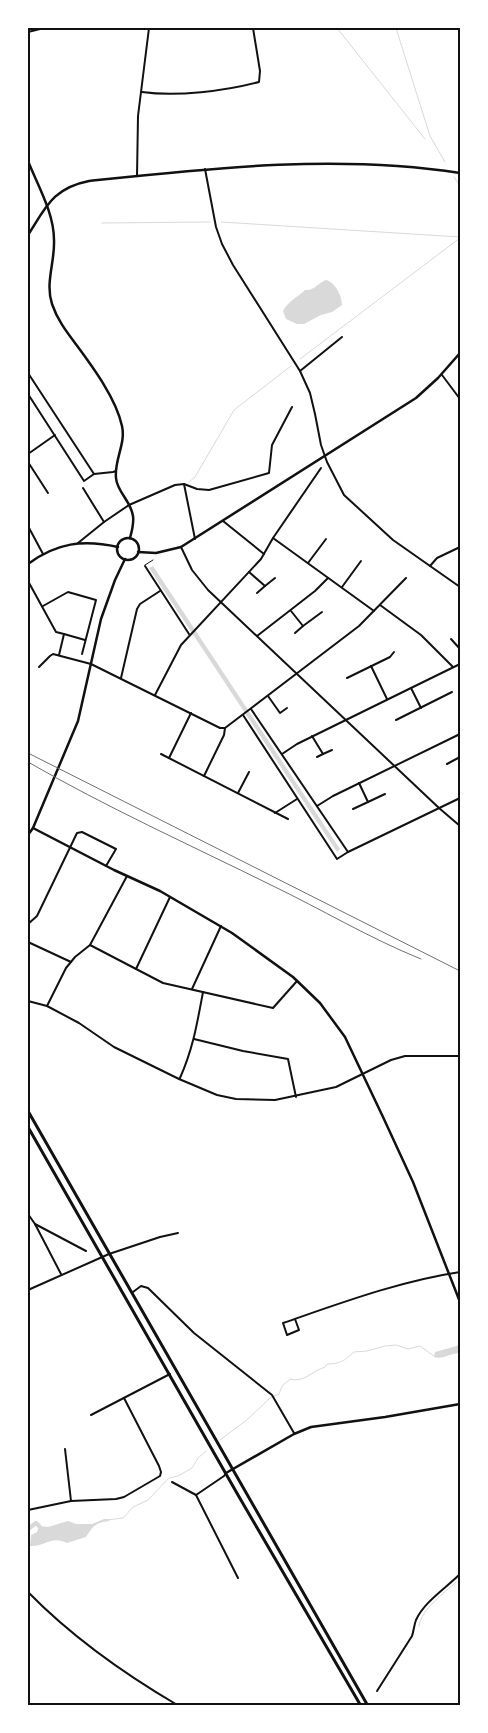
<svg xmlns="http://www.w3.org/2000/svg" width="488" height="1733" font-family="Lora,serif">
  <rect width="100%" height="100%" fill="#fff"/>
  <g fill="#d9d9d9">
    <path d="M326,280C335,282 342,296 342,305L332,312L321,315L304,324H297L286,319L283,311C287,302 298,297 305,290C314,291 318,283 326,280Z"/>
    <polygon points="153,566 340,849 337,852 149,568"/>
    <path d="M460,1345V1353C451,1353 442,1360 434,1357L435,1352Z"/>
    <path d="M104,1519H108L109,1521C95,1523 93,1526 86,1537L67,1543C51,1535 45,1547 30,1546L31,1535L37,1532L39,1526L48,1527L68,1521L76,1524H92Z"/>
  </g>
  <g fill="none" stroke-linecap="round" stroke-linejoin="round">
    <g stroke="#d9d9d9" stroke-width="1">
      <polyline points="337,28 425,139"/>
      <polyline points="396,28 430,136 445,162"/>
      <polyline points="454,177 460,186"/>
      <polyline points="221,222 460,237"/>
      <polyline points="102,223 210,222"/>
      <polyline points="300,359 460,238"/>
      <polyline points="189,482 195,477 234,410 291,366"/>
      <path d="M220,1440L248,1419L270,1398L279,1394L282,1386L290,1379C304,1383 312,1371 325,1367L327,1364C340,1364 344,1361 354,1352L367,1351L385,1346L396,1345L408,1349L420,1346L434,1356"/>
      <polyline points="107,1520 123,1518 133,1507 148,1500 169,1478 178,1476 192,1468 198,1458 206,1451"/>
      <path d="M419,1626C422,1608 444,1594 456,1582"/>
    </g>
    <polyline stroke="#d9d9d9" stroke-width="4.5" points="28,1529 36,1523 39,1526"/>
    <polyline stroke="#111" stroke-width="1" points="145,565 153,560"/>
    <g stroke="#111" stroke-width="2">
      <polyline points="28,32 44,28"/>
      <path d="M142,92C177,97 225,91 259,82L260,71L253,28"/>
      <polyline points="205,169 216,227 222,244 233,265 300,371 310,393 315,414 321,445 327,462 344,495 393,540 460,587"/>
      <polyline points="137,176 138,116 149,28"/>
      <polyline points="300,371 342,337"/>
      <polyline points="28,373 94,474"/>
      <polyline points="442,375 460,399"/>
      <polyline points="28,394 84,481 94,474 113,472 116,471"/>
      <polyline points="28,454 55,435"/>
      <polyline points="28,462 48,493"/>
      <polyline points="184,484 195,539"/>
      <polyline points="83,488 104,522"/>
      <polyline points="223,521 264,554"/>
      <polyline points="28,526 43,554"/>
      <polyline points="273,538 374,611"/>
      <polyline points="78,543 104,522 129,505 175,485 184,484 197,489 209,490 269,473 272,445 292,407"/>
      <polyline points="181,547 192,570 208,590 439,808 460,826"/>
      <polyline points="308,563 326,539"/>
      <polyline points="145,566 189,634"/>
      <polyline points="430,566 437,558 460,547"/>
      <polyline points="249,572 265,586 275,578"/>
      <polyline points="28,581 56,632 64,634 59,655"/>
      <polyline points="342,587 361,561"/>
      <polyline points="257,593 265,586"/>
      <polyline points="380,605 421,635 453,667"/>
      <polyline points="43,606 68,592 96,600 82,654"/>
      <polyline points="291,611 303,626 322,612"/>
      <polyline points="295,633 303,626"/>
      <polyline points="64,634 85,640"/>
      <polyline points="257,636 315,591 328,578"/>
      <polyline points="451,639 460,649"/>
      <polyline points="371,666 387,699"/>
      <polyline points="39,667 50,656 53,654 91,664 220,728 225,728"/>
      <polyline points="121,678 137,609 140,604 160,591"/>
      <polyline points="347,678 390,657 394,652"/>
      <polyline points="411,688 460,664"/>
      <polyline points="155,695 181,645 261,559 273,538 321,468"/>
      <polyline points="268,696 280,713 287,708"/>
      <polyline points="251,709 348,852"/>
      <polyline points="243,715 337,859 348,852 460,798"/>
      <polyline points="396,720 452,692"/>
      <polyline points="312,736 323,754 332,750"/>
      <polyline points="161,754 288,819"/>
      <polyline points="282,754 297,744 411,688 421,708"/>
      <polyline points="317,757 323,754"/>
      <polyline points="169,758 191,713"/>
      <polyline points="447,764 460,757"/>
      <polyline points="204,776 224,735 225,728 359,626 406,578"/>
      <polyline points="359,783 368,802 385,794"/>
      <polyline points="238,793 249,772"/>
      <polyline points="317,806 333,796 460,734"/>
      <polyline points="353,809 368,802"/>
      <polyline points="275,813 297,799"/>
      <polyline points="28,924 37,916 77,833 82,832 116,849 106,866"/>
      <polyline points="28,942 71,962"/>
      <polyline points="90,945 163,983 273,1008 297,981"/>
      <polyline points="136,969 170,897"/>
      <polyline points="192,989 221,926"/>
      <polyline points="28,1001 47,1006 79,1023 114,1047 179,1079 217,1095 236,1099 275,1100 336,1087 391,1060 405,1056 460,1056"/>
      <polyline points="47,1006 66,968 75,957 90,945 127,876"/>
      <polyline points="194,1039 243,1051 288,1059 296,1097"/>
      <path d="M180,1078C193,1049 197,1024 203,992"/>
      <polyline points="28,1214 35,1224 86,1251"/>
      <polyline points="35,1224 61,1274"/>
      <polyline points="28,1290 109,1254 160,1237 178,1233"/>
      <polyline points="133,1292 141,1286 148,1288 194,1333 272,1395 294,1433"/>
      <path d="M295,1319L299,1330L287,1335L283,1323C341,1303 400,1281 460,1272"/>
      <polyline points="91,1415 170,1374"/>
      <polyline points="65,1449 71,1501"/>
      <polyline points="172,1482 196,1495 224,1476 226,1473"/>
      <polyline points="196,1495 238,1578"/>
      <polyline points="28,1510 71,1501 116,1499 124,1497 160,1476 161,1472 159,1466 124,1398"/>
      <path d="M28,1592C71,1636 126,1675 179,1706"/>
      <path d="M377,1691L412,1636C414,1630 414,1625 416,1620C424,1602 446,1588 460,1574"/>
    </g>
    <g stroke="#111" stroke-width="2.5">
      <path d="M28,161C38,186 54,213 54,240C55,262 45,283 52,304C57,319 66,331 75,343C92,366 116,398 122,426C126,444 114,460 116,478C117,492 131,501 133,516C134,523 132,531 130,538"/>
      <path d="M28,235C46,207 53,188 89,181C212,168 337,154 460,173"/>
      <polyline points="33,828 114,870 160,891 232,933 293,977 320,1003 345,1037 383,1117 413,1182 460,1302"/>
      <polyline points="226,1473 294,1434 311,1427 385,1417 460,1404"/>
    </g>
    <g stroke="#111" stroke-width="2.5">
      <circle cx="128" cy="549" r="11"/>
      <polyline points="138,552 156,553 181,547 416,398 438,378 460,353"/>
      <path d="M28,564C56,543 83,539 118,547"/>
      <polyline points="28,835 33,828 78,721 101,619 115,580 125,559"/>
    </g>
    <g stroke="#111" stroke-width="3">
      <polyline points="28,1111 368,1706"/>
      <polyline points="28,1127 238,1495 361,1706"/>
    </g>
    <g stroke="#707070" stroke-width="1">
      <polyline points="28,753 460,971"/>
      <path d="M28,762C106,807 190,845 271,885C321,909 369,938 421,959"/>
    </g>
  </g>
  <rect width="488" height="1733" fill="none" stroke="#ffffff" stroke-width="58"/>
  <rect x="29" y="29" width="430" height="1675" fill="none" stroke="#111" stroke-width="2"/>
</svg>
